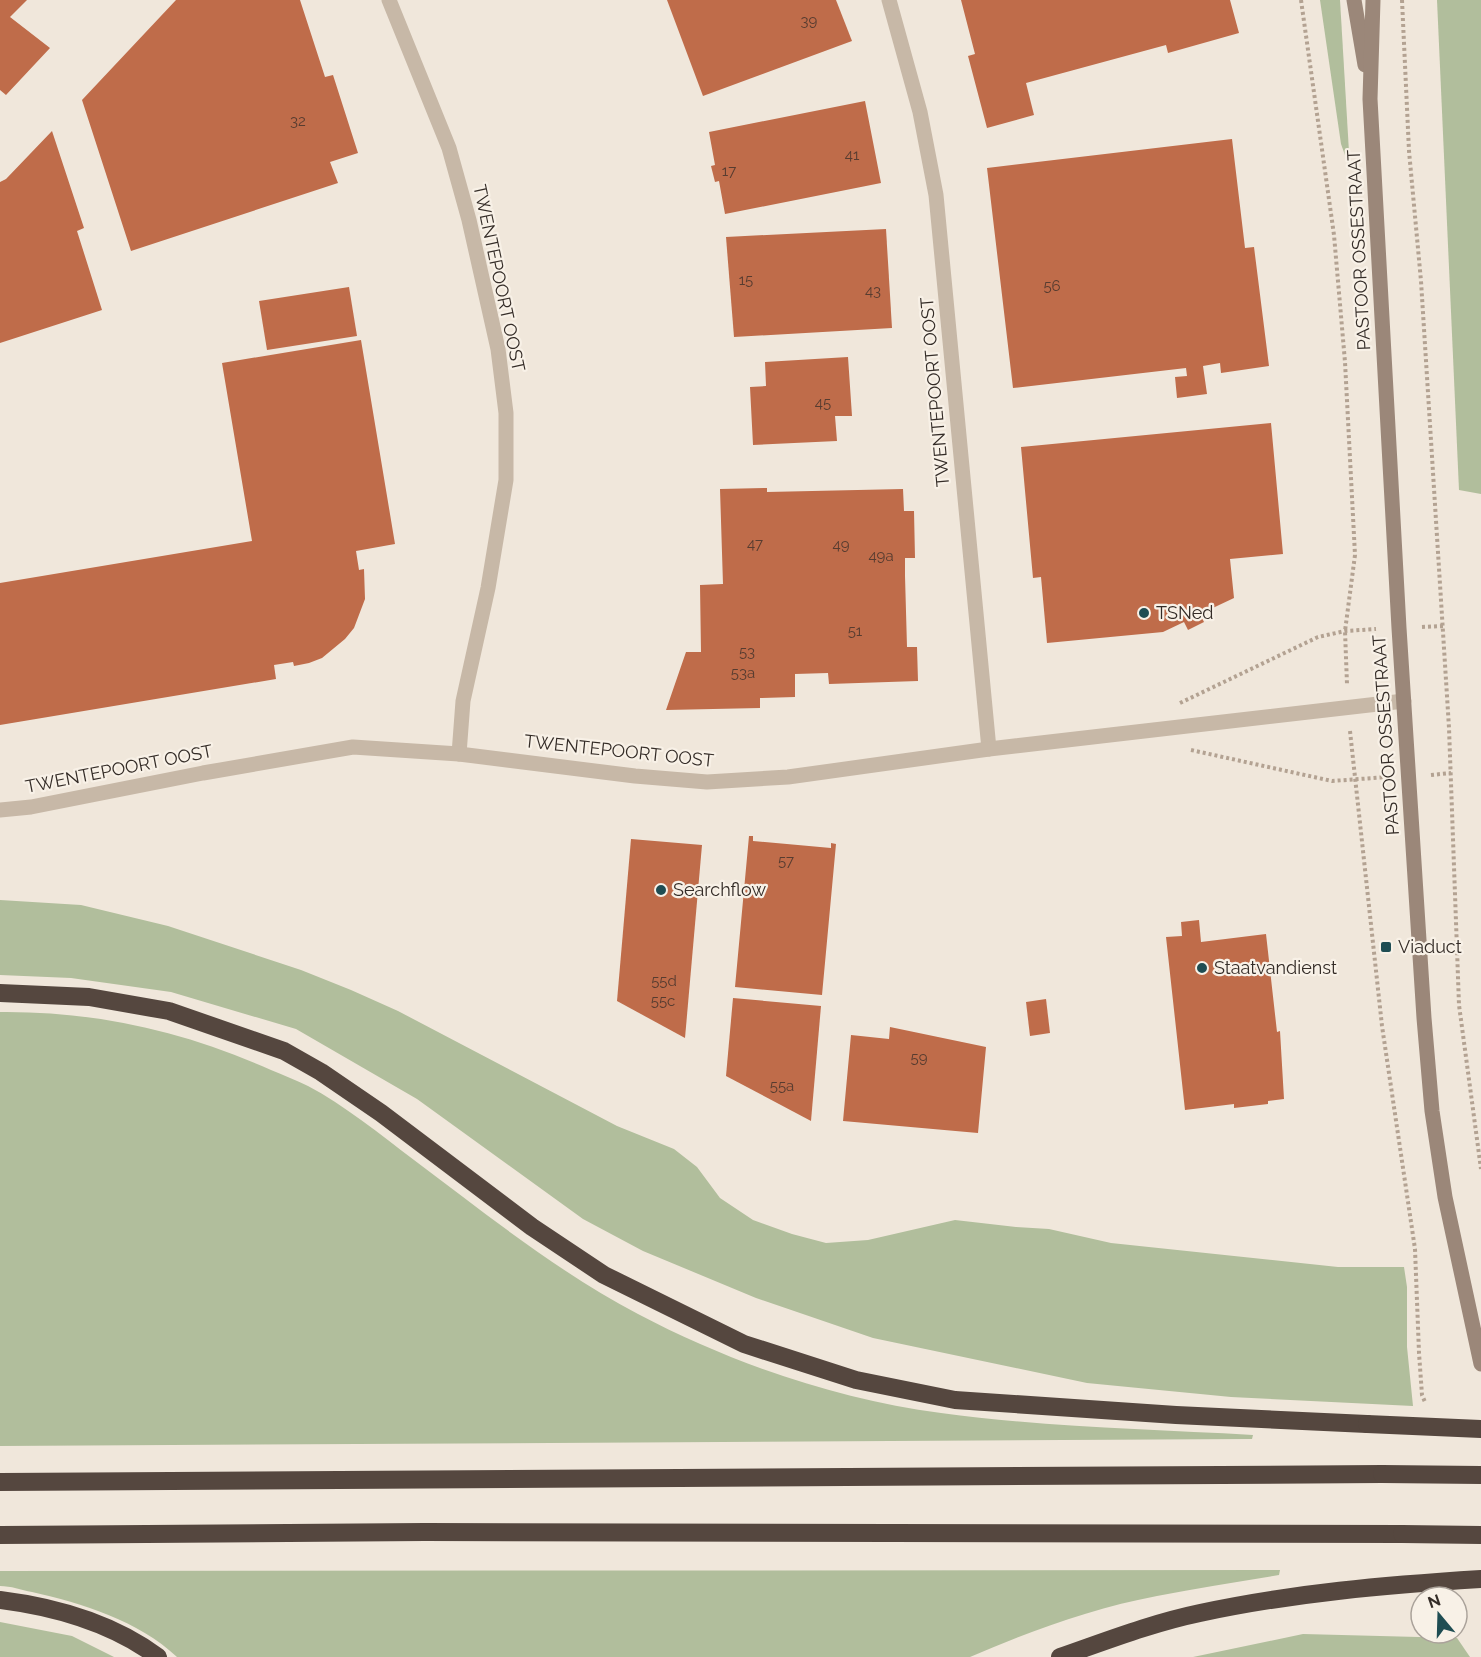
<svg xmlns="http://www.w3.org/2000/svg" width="1481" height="1657" font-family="Raleway,sans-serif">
  <rect width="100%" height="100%" fill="#f0e7db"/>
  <g fill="#b1be9c">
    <polygon points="1320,0 1340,0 1350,169 1341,144"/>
    <polygon points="1437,0 1481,0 1481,494 1459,490"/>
    <polygon points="0,900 81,905 168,926 301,970 351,990 398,1011 617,1126 674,1149 697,1167 720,1198 753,1220 792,1234 826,1243 868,1240 955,1220 1016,1227 1049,1229 1111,1243 1338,1267 1404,1267 1407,1287 1407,1347 1413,1406 1231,1397 1087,1383 873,1338 756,1298 643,1251 583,1219 417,1099 296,1029 171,992 71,978 0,975"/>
    <path d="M0,1012C95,1011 184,1031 271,1070C283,1075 296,1080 308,1086C344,1105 381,1135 414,1160C486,1214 558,1272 638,1314C731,1363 836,1399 941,1413C1044,1427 1149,1429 1253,1435L1252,1439L0,1446Z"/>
    <path d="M1280,1570L1279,1575C1238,1582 1197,1588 1157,1596C1093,1608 1030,1631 970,1657H177C139,1621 82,1603 32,1592C21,1590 11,1586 0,1586V1571Z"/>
    <polygon points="0,1622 72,1636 114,1657 0,1657"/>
    <polygon points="1303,1634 1457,1638 1470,1657 1193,1657"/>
  </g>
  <g fill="#bf6c4a">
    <polygon points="0,0 27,0 10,17 50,48 6,95 0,90"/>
    <polygon points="176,0 300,0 325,77 333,75 358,153 330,162 338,183 131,251 82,100"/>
    <polygon points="667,0 836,0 852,41 703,96"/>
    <polygon points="961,0 1230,0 1239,33 1168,53 1166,45 1026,83 1034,115 987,128 968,56 975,54"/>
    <polygon points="865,101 881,183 725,214 719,181 715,182 711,166 715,165 709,132"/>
    <polygon points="52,131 84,228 77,231 102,310 0,343 0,182 6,179"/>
    <polygon points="1232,139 1245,248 1254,247 1269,366 1221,373 1220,363 1203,366 1207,394 1177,398 1175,377 1187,376 1186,368 1013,388 987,168"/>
    <polygon points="886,229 892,328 734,337 726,237"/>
    <polygon points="349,287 357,336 267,350 259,301"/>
    <polygon points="361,340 395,544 356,551 359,570 364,569 365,599 354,628 345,639 322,658 309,663 294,666 293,662 274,665 276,679 0,725 0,583 252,541 222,363"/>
    <polygon points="848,357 852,416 835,416 837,441 753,445 750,387 766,386 765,362"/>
    <polygon points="1271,423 1283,554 1230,559 1234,598 1200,614 1204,622 1188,630 1184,622 1163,632 1047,643 1041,577 1033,578 1021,447"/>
    <polygon points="767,488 767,492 903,489 904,511 914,511 915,558 905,558 905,576 907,647 917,647 918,681 829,684 828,673 795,674 795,697 760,698 760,708 666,710 686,652 701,652 700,585 723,584 720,489"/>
    <polygon points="749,836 753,836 753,841 831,848 831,843 836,844 822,995 735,987"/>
    <polygon points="631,839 702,845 685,1038 617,1001"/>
    <polygon points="1199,920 1201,942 1266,934 1277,1032 1280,1031 1284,1099 1268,1101 1268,1104 1234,1108 1234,1104 1185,1110 1166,937 1182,936 1181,922"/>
    <polygon points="733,998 821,1006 811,1121 726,1076"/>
    <polygon points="1046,999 1050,1033 1030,1036 1026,1002"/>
    <polygon points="890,1027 986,1047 978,1133 843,1121 851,1035 889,1039"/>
  </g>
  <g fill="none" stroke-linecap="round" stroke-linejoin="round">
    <g stroke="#b3a292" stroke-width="4" stroke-dasharray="3 3" stroke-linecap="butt">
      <polyline points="1301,0 1334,235 1345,362 1355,555 1345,631 1347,684"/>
      <polyline points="1402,0 1409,151 1421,281 1449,728 1459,1005 1481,1169"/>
      <polyline points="1422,627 1443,626"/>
      <polyline points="1180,703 1318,637 1345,631 1376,629"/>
      <polyline points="1350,731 1382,1026 1415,1249 1419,1353 1422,1395 1425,1402"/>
      <polyline points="1191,750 1332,781 1387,777"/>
      <polyline points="1431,775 1451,773"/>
    </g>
    <g stroke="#c7b8a7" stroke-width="15">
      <polyline points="389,0 449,148 469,220 498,349 506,413 506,480 488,588 463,701 459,754"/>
      <polyline points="889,0 920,112 936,195 989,749"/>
      <polyline points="0,810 31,807 203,773 353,747 459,754 635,776 707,782 788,777 989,749 1404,701"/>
    </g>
    <g stroke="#9b8779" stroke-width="15">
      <polyline points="1354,0 1365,65"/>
      <polyline points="1373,0 1370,99 1399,628 1424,1018 1432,1111 1445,1197 1481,1364"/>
    </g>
    <g stroke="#55473f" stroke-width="18">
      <polyline points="0,993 89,997 169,1011 284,1051 321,1072 381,1113 532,1227 604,1275 744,1344 856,1380 955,1400 1176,1415 1367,1424"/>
      <polyline points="0,1482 1382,1474"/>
      <polyline points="0,1535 425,1532 1402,1534"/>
      <path d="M0,1600C56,1607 112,1623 158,1657"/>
      <path d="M1060,1657C1106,1641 1152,1623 1200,1613C1293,1593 1386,1585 1481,1579"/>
    </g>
    <g stroke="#55473f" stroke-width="18">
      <polyline points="1367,1424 1481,1429"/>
      <polyline points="1382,1474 1481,1475"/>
      <polyline points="1402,1534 1481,1535"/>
    </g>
  </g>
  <g fill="#1f4d53" stroke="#f8f1e7" stroke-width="2">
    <circle cx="1144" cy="613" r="6"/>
    <circle cx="661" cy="890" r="6"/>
    <rect x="1380" y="941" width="12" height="12" rx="3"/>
    <circle cx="1202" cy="968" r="6"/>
  </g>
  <g text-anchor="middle" stroke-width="4.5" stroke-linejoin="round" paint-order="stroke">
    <g font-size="15" fill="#573c30">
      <text x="809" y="26">39</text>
      <text x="298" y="126">32</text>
      <text x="852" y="160">41</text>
      <text x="729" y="176">17</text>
      <text x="746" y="285">15</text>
      <text x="1052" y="291">56</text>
      <text x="873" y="296">43</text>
      <text x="823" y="408">45</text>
      <text x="755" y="549">47</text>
      <text x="841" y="550">49</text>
      <text x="881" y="561">49a</text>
      <text x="855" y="636">51</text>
      <text x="747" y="657">53</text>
      <text x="743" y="678">53a</text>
      <text x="786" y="866">57</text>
      <text x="664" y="986">55d</text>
      <text x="663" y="1006">55c</text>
      <text x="919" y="1063">59</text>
      <text x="782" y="1091">55a</text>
    </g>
    <g font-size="18" fill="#342c27" stroke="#f8f1e7">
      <text transform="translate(1359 250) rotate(-93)" y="6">PASTOOR OSSESTRAAT</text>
      <text transform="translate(499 278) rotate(78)" y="6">TWENTEPOORT OOST</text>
      <text transform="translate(935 392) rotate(-95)" y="6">TWENTEPOORT OOST</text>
      <text transform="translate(1386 735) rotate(-94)" y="6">PASTOOR OSSESTRAAT</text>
      <text transform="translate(619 751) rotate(6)" y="6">TWENTEPOORT OOST</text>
      <text transform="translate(119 769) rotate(-11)" y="6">TWENTEPOORT OOST</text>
    </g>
    <g font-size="18" fill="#342c27" stroke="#f8f1e7" text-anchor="start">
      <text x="1156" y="619">TSNed</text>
      <text x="673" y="896">Searchflow</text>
      <text x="1398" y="953">Viaduct</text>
      <text x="1214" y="974">Staatvandienst</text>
    </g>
  </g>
  <g transform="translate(1439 1615) rotate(341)"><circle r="28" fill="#f8f1e7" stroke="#aaa29a" stroke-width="1.5"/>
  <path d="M0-4.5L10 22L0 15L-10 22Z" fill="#1f4d53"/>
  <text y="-9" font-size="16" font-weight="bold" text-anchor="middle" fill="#342c27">N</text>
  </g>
</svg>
